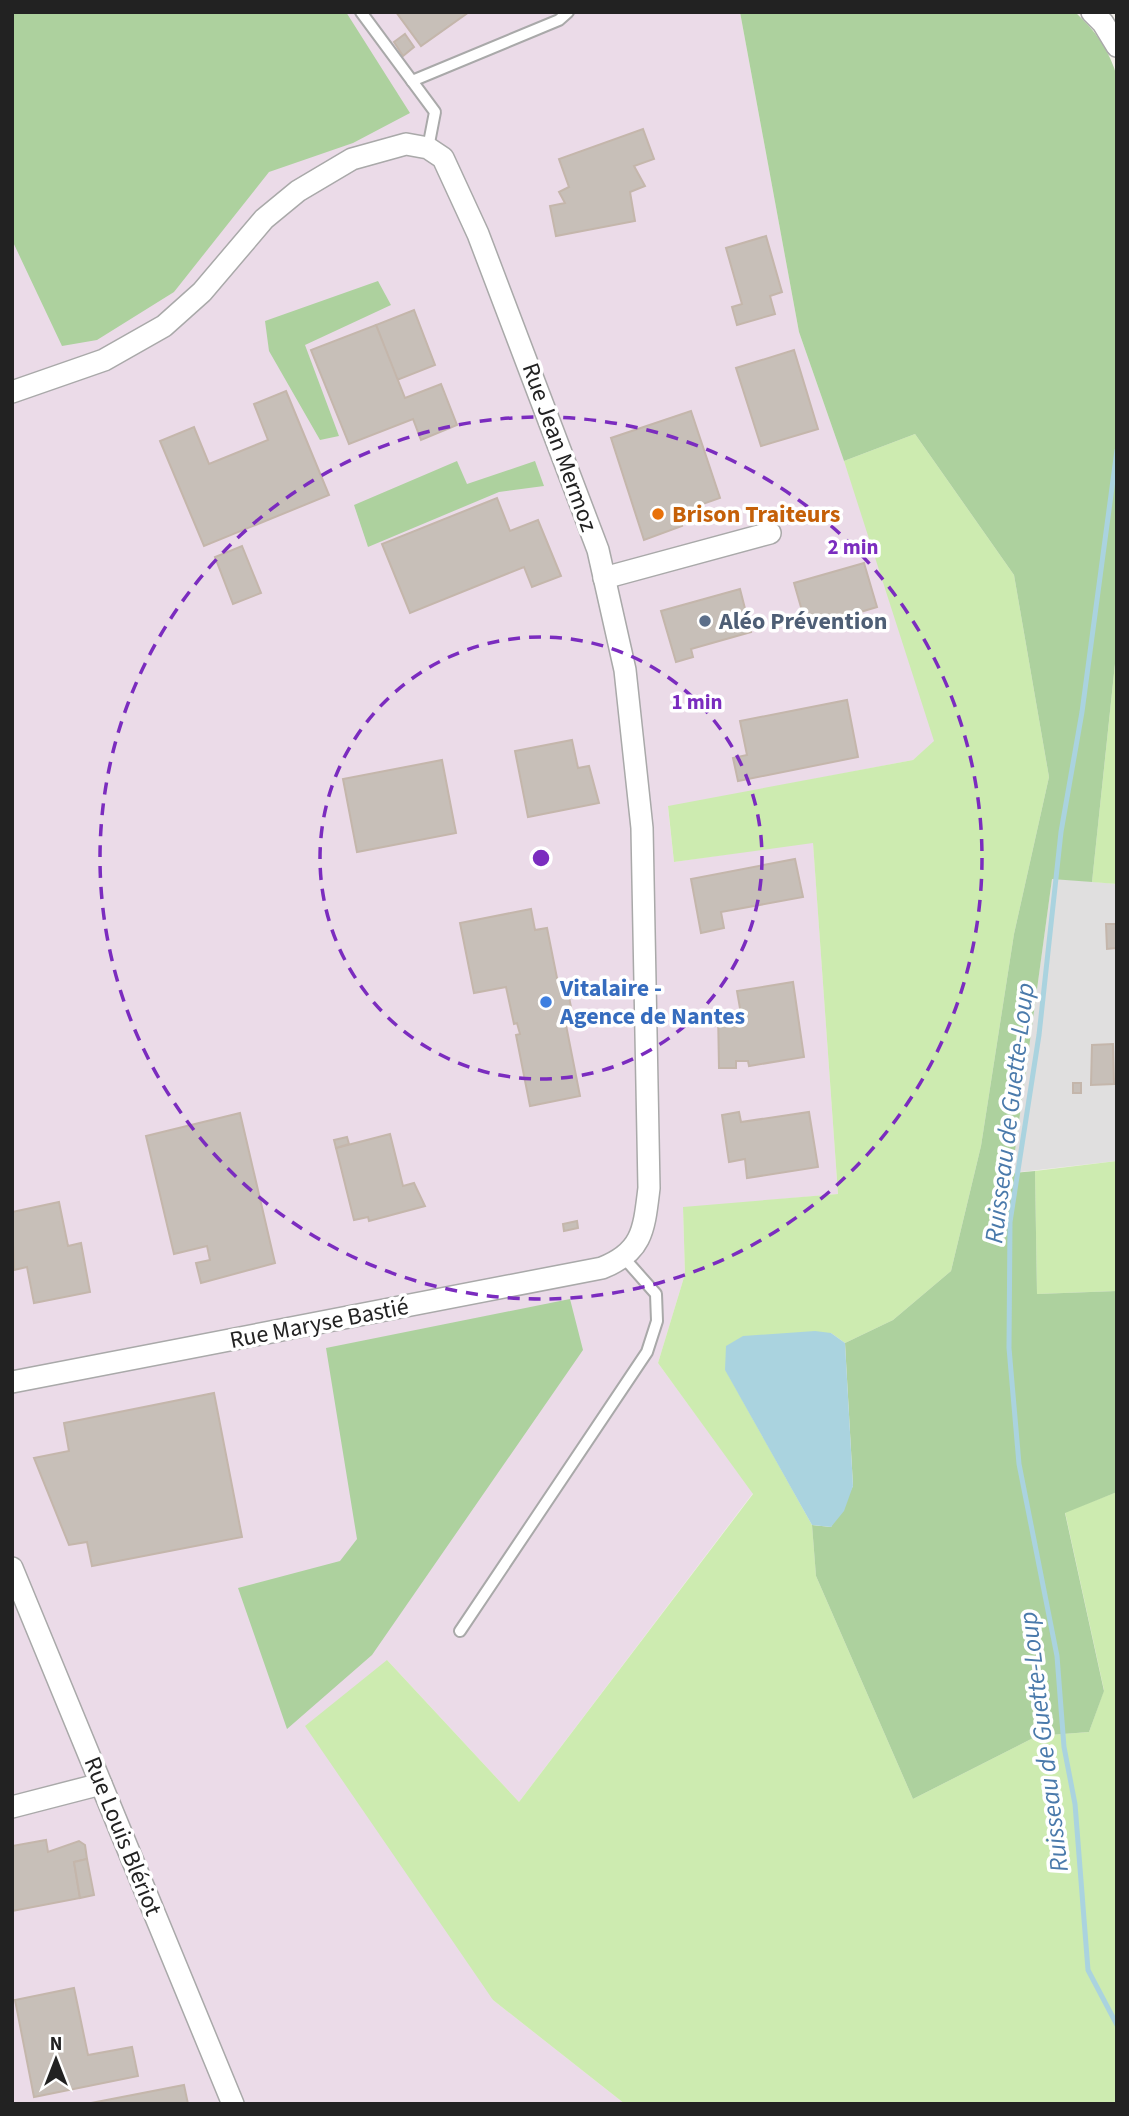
<svg xmlns="http://www.w3.org/2000/svg" width="1129" height="2116" font-family="'Source Sans 3',sans-serif">
  <rect width="100%" height="100%" fill="#f2efe9"/>
  <polygon fill="#e0dfdf" points="1052,878 1117,884 1117,1161 1012,1173"/>
  <polygon fill="#ebdbe8" points="12,12 740,12 799,332 865,521 935,741 913,760 668,807 674,862 813,842 838,1194 683,1208 685,1274 658,1363 753,1493 519,1802 387,1660 493,2000 625,2104 12,2104"/>
  <g fill="#cdebb0">
    <polygon points="915,434 1014,575 1049,777 1014,934 981,1146 951,1271 893,1320 845,1343 831,1333 725,1369 812,1525 816,1576 913,1799 1037,1736 1089,1732 1104,1690 1065,1512 1117,1492 1117,2104 625,2104 493,2000 305,1726 387,1660 519,1802 753,1494 658,1363 685,1274 683,1207 838,1194 813,843 674,862 668,806 913,760 934,741 844,461"/>
    <polygon points="1117,645 1117,884 1092,882"/>
    <polygon points="1117,1161 1117,1291 1037,1294 1035,1171"/>
  </g>
  <g fill="#add19e">
    <polygon points="12,12 346,12 410,113 353,143 269,172 174,292 97,340 62,346 12,240"/>
    <path d="M740,12H1075C1095,30 1110,51 1117,77V645L1092,882L1052,879L1012,1173L1035,1171L1037,1294L1117,1291V1492L1065,1513L1104,1691L1089,1732L1037,1736L913,1799L816,1576L812,1525L831,1527L853,1486L845,1343L893,1320L951,1271L981,1146L1014,934L1049,777L1014,575L915,434L844,461L799,332Z"/>
    <polygon points="378,281 391,305 305,345 339,436 320,440 269,351 265,321"/>
    <polygon points="457,461 467,484 535,461 544,486 499,492 368,547 354,505"/>
    <polygon points="570,1299 583,1350 372,1655 287,1729 238,1588 340,1561 357,1539 326,1348"/>
  </g>
  <polygon fill="#aad3df" points="815,1331 831,1333 845,1343 853,1486 844,1511 831,1527 812,1525 725,1370 726,1346 743,1336"/>
  <g fill="none" stroke-linecap="round" stroke-linejoin="round">
    <polyline stroke="#aad3df" stroke-width="5" points="1117,450 1082,712 1061,832 1039,1035 1010,1222 1009,1348 1019,1464 1057,1656 1064,1747 1075,1804 1088,1970 1117,2025"/>
  </g>
  <g fill="#c7bfb8" stroke="#c4b6ab" stroke-width="2">
    <polygon points="396,12 469,12 421,46"/>
    <polygon points="405,34 414,47 403,56 394,42"/>
    <polygon points="643,129 654,159 634,166 645,186 630,192 635,221 556,236 550,206 565,203 559,192 569,187 559,159"/>
    <polygon points="766,236 782,292 770,296 775,314 737,325 732,307 742,304 726,248"/>
    <polygon points="414,310 435,365 397,380 376,325"/>
    <polygon points="376,325 405,398 441,384 457,425 421,440 413,419 349,444 311,350"/>
    <polygon points="794,350 818,429 761,446 736,368"/>
    <polygon points="286,391 329,495 204,546 160,441 194,427 209,464 268,440 254,404"/>
    <polygon points="691,411 720,498 677,513 682,526 644,540 611,438"/>
    <polygon points="497,498 510,531 538,520 561,576 532,587 524,567 410,613 382,544"/>
    <polygon points="242,546 261,593 233,604 215,557"/>
    <polygon points="864,563 877,607 807,628 794,583"/>
    <polygon points="740,589 751,632 691,649 693,657 676,662 661,611"/>
    <polygon points="847,700 858,757 738,781 733,758 747,755 740,721"/>
    <polygon points="572,740 578,768 589,766 599,803 528,817 515,751"/>
    <polygon points="442,760 456,833 357,852 343,779"/>
    <polygon points="795,859 803,897 721,912 724,928 701,933 691,879"/>
    <polygon points="531,909 535,930 547,928 559,988 567,987 572,1012 560,1015 562,1026 566,1025 580,1096 530,1106 516,1035 520,1034 517,1023 514,1024 506,987 474,993 460,923"/>
    <polygon points="1106,924 1117,924 1117,961 1116,948 1107,949"/>
    <polygon points="793,982 804,1057 749,1066 748,1061 736,1061 736,1068 719,1068 718,1011 741,1014 737,991"/>
    <polygon points="1113,1044 1114,1084 1091,1085 1092,1045"/>
    <rect x="1073" y="1083" width="8" height="10"/>
    <polygon points="739,1112 741,1122 809,1112 818,1167 747,1178 745,1159 729,1162 722,1115"/>
    <polygon points="240,1113 275,1263 201,1283 196,1263 210,1260 207,1246 174,1254 146,1136"/>
    <polygon points="390,1134 403,1186 414,1183 425,1206 369,1221 368,1217 354,1220 336,1148"/>
    <polygon points="347,1137 349,1144 336,1148 334,1140"/>
    <polygon points="59,1202 68,1246 81,1243 90,1292 34,1303 27,1267 14,1270 12,1212"/>
    <polygon points="577,1221 578,1228 564,1231 563,1224"/>
    <polygon points="214,1393 242,1537 92,1566 87,1542 69,1545 34,1458 69,1451 64,1423"/>
    <polygon points="46,1840 48,1852 79,1841 85,1845 87,1859 74,1862 80,1898 12,1911 12,1846"/>
    <polygon points="87,1859 94,1895 80,1898 74,1862"/>
    <polygon points="74,1988 88,2055 132,2047 138,2076 34,2097 15,2000"/>
    <polygon points="184,2085 188,2104 86,2104"/>
  </g>
  <g fill="none" stroke-linecap="round" stroke-linejoin="round">
    <g stroke="#a9a9a9" stroke-width="14">
      <g id="service">
        <polyline points="361,12 435,112 428,148"/>
        <polyline points="412,81 559,20 568,12"/>
        <polyline points="460,1631 647,1352 657,1321 656,1294 625,1259"/>
      </g>
    </g>
    <g stroke="#a9a9a9" stroke-width="24">
      <g id="minor">
        <polyline points="1092,12 1103,23 1117,46"/>
        <path d="M12,392L104,360L164,326L202,292L264,219L298,191L352,159L406,144L428,148L443,158L478,234L598,550L625,670L642,828L649,1188C644,1229 643,1252 602,1268L12,1382"/>
        <polyline points="604,578 770,533"/>
        <polyline points="12,1568 233,2104"/>
        <polyline points="12,1807 101,1784"/>
      </g>
    </g>
    <use href="#service" stroke="#fff" stroke-width="10"/>
    <use href="#minor" stroke="#fff" stroke-width="21"/>
  </g>
  <g fill="none" stroke="#7b2cbf" stroke-width="3.5" stroke-dasharray="12 9">
    <circle cx="541" cy="858" r="221"/>
    <circle cx="541" cy="858" r="441"/>
  </g>
  <circle fill="#e8710a" stroke="#fff" stroke-width="2.5" cx="658" cy="514" r="7"/>
  <circle fill="#5c6f8a" stroke="#fff" stroke-width="2.5" cx="705" cy="621" r="7"/>
  <circle fill="#3f7fe0" stroke="#fff" stroke-width="2.5" cx="546" cy="1002" r="7"/>
  <g text-anchor="middle" stroke-width="7" stroke-linejoin="round" paint-order="stroke">
    <g font-size="24" fill="#222" stroke="#fff">
      <text transform="translate(560 447) rotate(70)" y="8">Rue Jean Mermoz</text>
      <text transform="translate(319 1323) rotate(-11)" y="8">Rue Maryse Bastié</text>
      <text transform="translate(123 1836) rotate(68)" y="8">Rue Louis Blériot</text>
    </g>
    <g font-size="24" font-weight="bold" fill="#c56008" stroke="#fff" text-anchor="start">
      <text x="672" y="522">Brison Traiteurs</text>
    </g>
    <g font-size="24" font-weight="bold" fill="#4e5e75" stroke="#fff" text-anchor="start">
      <text x="719" y="629">Aléo Prévention</text>
    </g>
    <g font-size="24" font-weight="bold" fill="#366cbe" stroke="#fff" text-anchor="start">
      <text x="560" y="996">Vitalaire -<tspan x="560" dy="28">Agence de Nantes</tspan></text>
    </g>
    <g font-size="26" font-style="italic" fill="#4a7aab" stroke="#fff">
      <text transform="translate(1009 1113) rotate(-83)" y="9">Ruisseau de Guette-Loup</text>
      <text transform="translate(1043 1742) rotate(-97)" y="9">Ruisseau de Guette-Loup</text>
    </g>
  </g>
  <circle cx="541" cy="858" r="10" fill="#7b2cbf" stroke="#fff" stroke-width="3.5"/>
  <g font-size="21" text-anchor="middle" font-weight="bold" fill="#7b2cbf" stroke="#fff" stroke-width="7" stroke-linejoin="round" paint-order="stroke">
    <text x="853" y="554">2 min</text>
    <text x="697" y="709">1 min</text>
  </g>
  <rect width="1129" height="2116" fill="none" stroke="#222222" stroke-width="28"/>
  <g transform="translate(56 2060)" stroke="#ffffff" stroke-width="5" paint-order="stroke">
  <path d="M0-5L12 26L0 18L-12 26Z" fill="#222222"/>
  <text y="-10" font-size="19" font-weight="bold" text-anchor="middle" fill="#222222">N</text>
  </g>
</svg>
